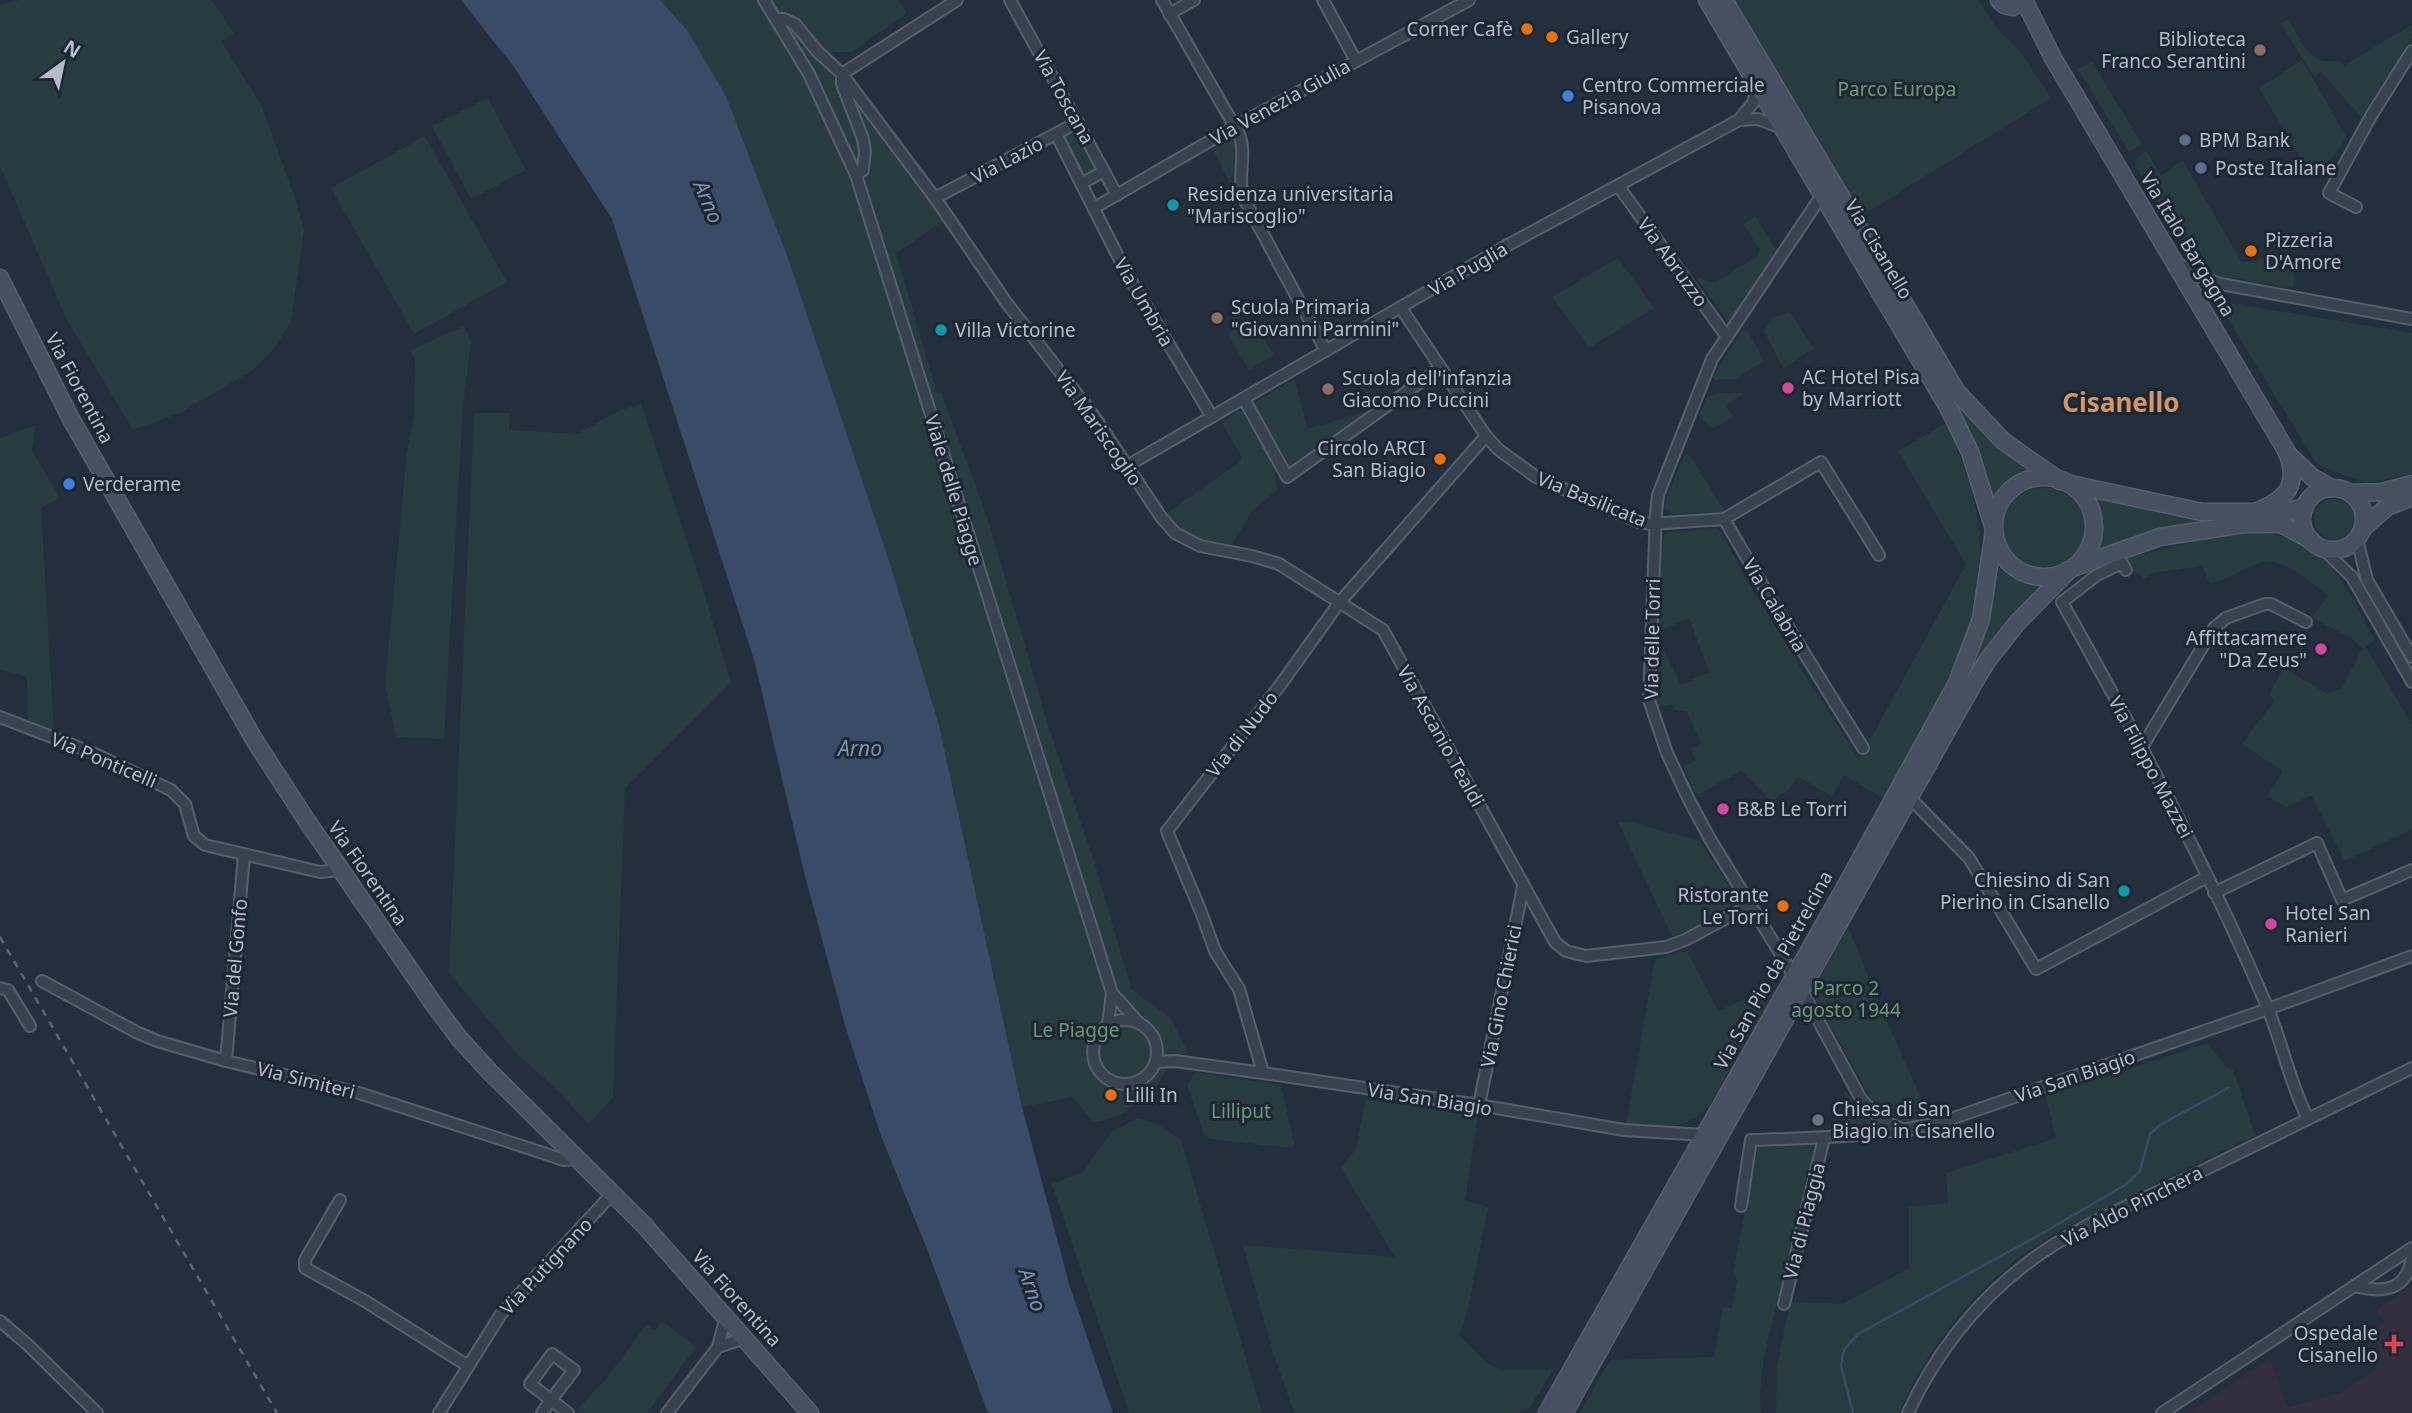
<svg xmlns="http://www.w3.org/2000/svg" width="2412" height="1413" font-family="'Noto Sans',sans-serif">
  <rect width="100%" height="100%" fill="#242f3e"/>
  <polygon fill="#32303f" points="2412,1286 2412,1413 2189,1413 2270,1358 2287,1408 2343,1392 2385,1364 2371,1330 2384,1321 2376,1310"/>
  <g fill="#263c3f">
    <polygon points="20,0 212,0 234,33 221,41 261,105 295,198 304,229 291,322 272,351 253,370 180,413 133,430 67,320 0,166 0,5"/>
    <path d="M660,0H898L907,13L852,52H832L829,70L839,87L849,91L943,221L896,253L937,393L941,392L988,520L1049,728L1094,861L1131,989L1170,1017L1187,1051C1182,1055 1175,1059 1169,1065C1164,1070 1163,1078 1158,1084C1143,1101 1115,1123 1092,1122L1073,1097L1022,1107L939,725L891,567L789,261L687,30Z"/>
    <polygon points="1735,0 1978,0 1998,30 2019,50 2051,98 1863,215"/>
    <path d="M2288,19C2302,41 2309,68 2340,60L2344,66L2412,24V38L2361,117L2321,72L2314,77L2281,24Z"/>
    <polygon points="2302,60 2347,138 2322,170 2311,176 2259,88"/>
    <polygon points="2092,62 2142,144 2129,152 2078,69"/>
    <polygon points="488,98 526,170 471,199 432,126"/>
    <polygon points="1076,130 1098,170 1084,177 1064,136"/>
    <polygon points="425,136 507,282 414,334 331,188"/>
    <polygon points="1231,138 1236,146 1231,185 1213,149"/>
    <polygon points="2146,151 2161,175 2183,161 2241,261 2254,263 2268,254 2275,254 2290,265 2294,276 2293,288 2222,276 2201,268 2187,254 2136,166 2137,158"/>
    <polygon points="1755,216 1776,250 1729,323 1697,278 1715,282 1757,257 1760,250 1743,224"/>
    <polygon points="1618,258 1654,308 1589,348 1552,297"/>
    <polygon points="2217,301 2412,333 2412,474 2365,483 2323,467 2315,461"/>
    <polygon points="1790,312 1814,349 1783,368 1764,331 1772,318"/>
    <polygon points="1252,319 1274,355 1249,370 1227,334"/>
    <polygon points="464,326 471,342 463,406 444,739 396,737 385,684 407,453 414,414 415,363 411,350"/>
    <polygon points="1747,330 1764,361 1736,379 1714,380 1714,375 1742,331"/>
    <polygon points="1295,379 1307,429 1362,413 1362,416 1289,468 1252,404"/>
    <polygon points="1950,391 2034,471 2010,483 1991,499 1947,394"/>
    <polygon points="1721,393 1744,393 1728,404 1727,407 1733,417 1713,429 1698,417 1707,397"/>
    <polygon points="641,404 700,580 731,683 625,788 613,1097 589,1124 551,1084 517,1054 449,973 474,413 510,413 509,430 577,434 621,410"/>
    <path d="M1238,411H1242L1274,468L1277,490L1252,511L1231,547C1205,546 1181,536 1165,514L1240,462L1241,456L1222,423Z"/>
    <path d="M1945,424C1978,484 1991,560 1971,626C1952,687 1916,743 1885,799L1844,775L1832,796L1798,777L1787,791L1771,801L1742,771L1696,795L1683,766L1696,761L1691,749L1701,743L1687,712L1675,710L1673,704L1657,707L1655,699L1660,643L1681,685L1709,672L1689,618L1660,631L1657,625L1664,534L1668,532L1717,529L1722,533L1743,574L1810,683L1859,759L1868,752V744L1966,564L1898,451Z"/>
    <polygon points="36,425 32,451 60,498 41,508 54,731 28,722 27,677 0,669 0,438"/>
    <polygon points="1685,453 1691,457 1725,512 1672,514 1666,510 1665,502"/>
    <circle cx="2044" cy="529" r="41"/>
    <path d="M2092,496L2231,518L2096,551C2105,532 2101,514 2092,496Z"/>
    <circle cx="2334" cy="519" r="20"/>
    <path d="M2251,533C2322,532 2346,584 2374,639L2366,647L2412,725V829L2345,861L2311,795L2287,807L2267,797L2283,771L2242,744L2275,700L2269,695L2284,667L2327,694L2341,689L2362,649L2353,639L2312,618L2328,595C2308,581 2282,554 2256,564C2240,570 2227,580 2210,584L2202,566L2154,573L2144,578L2130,568L2127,558L2200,540Z"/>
    <polygon points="1996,566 2025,584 2044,588 1958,691"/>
    <polygon points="1618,822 1631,822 1700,841 1739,901 1691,929 1672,936"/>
    <path d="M1848,927L1882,1010L1930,1119C1909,1125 1890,1118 1874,1104L1817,1002L1815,987Z"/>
    <path d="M1687,951L1718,1011L1765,990L1775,991L1708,1107C1683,1133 1658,1126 1626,1125L1655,959Z"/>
    <path d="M2208,1043L2226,1067L2233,1070L2255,1135C2207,1159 2159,1182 2111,1206C2091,1216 2069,1225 2049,1237C1982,1278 1930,1341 1899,1413H1776L1777,1366L1790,1302L1843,1304L1909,1268V1207L1948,1203L1946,1173L2056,1138L2046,1096Z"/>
    <polygon points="1196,1072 1281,1085 1294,1144 1291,1148 1210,1139 1204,1134 1187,1085"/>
    <polygon points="1844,1089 1861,1114 1877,1127 1877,1129 1854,1130 1849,1127"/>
    <polygon points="1366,1099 1478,1117 1465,1200 1488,1207 1467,1313 1459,1335 1487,1363 1499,1370 1553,1370 1529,1409 1515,1413 1294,1413 1272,1349 1243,1245 1395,1257 1341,1168 1356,1149"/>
    <polygon points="1138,1118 1155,1123 1181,1140 1262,1413 1129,1413 1052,1184 1083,1172 1111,1132"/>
    <polygon points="1811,1145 1814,1148 1764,1356 1760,1392 1761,1413 1580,1413 1610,1360 1714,1357 1723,1307 1732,1308 1737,1280 1733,1273 1758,1147"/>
    <polygon points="662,1321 696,1347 647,1413 582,1413 577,1410 606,1379 647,1324 655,1330"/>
  </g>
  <polygon fill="#394c67" points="461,0 660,0 687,30 726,96 789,261 891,567 939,725 1022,1107 1069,1284 1113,1413 988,1413 927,1249 881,1136 845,1025 803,868 755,663 612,219 514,67"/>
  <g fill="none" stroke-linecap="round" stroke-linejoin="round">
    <polyline stroke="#394c67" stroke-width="2.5" points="1853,1413 1841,1365 1844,1350 1858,1334 2041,1234 2125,1185 2140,1171 2150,1134 2160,1125 2228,1088"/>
    <g stroke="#565f6c" stroke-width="14">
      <g id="street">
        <polyline points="764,0 809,74 856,175 1112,993 1139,1023"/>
        <polyline points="1010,0 1117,195"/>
        <path d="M1162,0L1239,134C1247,154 1237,176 1243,197L1326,351"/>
        <polyline points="1323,0 1356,61"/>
        <polyline points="1169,14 1194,0"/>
        <polyline points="777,19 784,19 795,24 817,51 842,74 935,198 1006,302 1094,416 1161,517 1175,533 1200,546 1252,556 1279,564 1383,630 1555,942 1566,951 1586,956 1666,947 1685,940 1751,905"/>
        <polyline points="842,74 957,0"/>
        <polyline points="842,77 842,84 863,139 865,151 863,170 856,175"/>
        <polyline points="1758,86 1753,103 1739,120 1758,119 1782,128"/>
        <polyline points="1056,134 1127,274 1212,417"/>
        <polyline points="1081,184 1104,171"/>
        <polyline points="1619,187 1727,337"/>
        <polyline points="1822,195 1712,359 1658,495 1656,513 1649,700 1667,753 1689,800 1710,839 1794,976 1861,1099 1882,1121 1908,1131"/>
        <polyline points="935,198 1078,122"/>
        <polyline points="2356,207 2329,193 2371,116 2412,51"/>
        <polyline points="1094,208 1234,127 1469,0"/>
        <polyline points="2178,263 2196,275 2221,284 2412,319"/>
        <polyline points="1401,308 1486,436 1499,450 1536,477 1639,522 1651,524 1724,519 1775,606 1863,748"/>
        <polyline points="1244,399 1287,477 1440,368"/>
        <polyline points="1127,466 1506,246 1739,120"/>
        <polyline points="1724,519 1821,462 1879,555"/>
        <polyline points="2357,539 2367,580 2412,657"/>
        <polyline points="2320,546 2352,577 2412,682"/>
        <path d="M2126,570L2122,563L2097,575L2062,602C2136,735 2209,869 2268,1009C2283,1045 2290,1084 2308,1119"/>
        <polyline points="0,717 93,753 171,790 185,804 194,836 205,845 320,872 340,870"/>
        <polyline points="2142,747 2214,628 2226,618 2265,604 2271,604 2306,622"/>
        <polyline points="1910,798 1969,858 2036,969 2207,877"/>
        <polyline points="2214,893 2317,843 2342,900 2412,870"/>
        <polyline points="42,981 136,1032 157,1041 226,1061 359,1093 546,1154 563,1160 579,1159"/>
        <polyline points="0,988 8,990 30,1026"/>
        <circle cx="1125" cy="1052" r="32"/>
        <polyline points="1108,1025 1112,993"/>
        <polyline points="226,1061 244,855"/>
        <polyline points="1156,1062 1175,1061 1263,1073 1479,1105 1624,1130 1705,1135"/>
        <polyline points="1263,1073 1239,989 1215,951 1201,912 1167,831 1281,684 1339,603 1486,436"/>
        <polyline points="1479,1105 1523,887"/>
        <polyline points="340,1200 305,1260 305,1268 365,1301 468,1366"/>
        <path d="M1741,1206L1751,1140C1816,1138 1881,1137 1945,1121L2268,1009L2412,956"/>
        <path d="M2354,1286C2382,1293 2406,1292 2412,1258"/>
        <polyline points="1784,1304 1824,1138"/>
        <polyline points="0,1321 27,1344 97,1413"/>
        <polyline points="718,1347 726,1316"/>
        <polygon points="552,1354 574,1370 551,1400 530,1384"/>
        <polyline points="439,1413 501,1314 613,1193"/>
        <polyline points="542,1413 551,1400 568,1413"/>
        <polyline points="667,1413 718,1347 745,1338"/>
        <path d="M1908,1413C1934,1356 1975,1303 2025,1265C2076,1225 2140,1201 2198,1173C2269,1138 2341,1103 2412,1068"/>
        <polyline points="2162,1413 2412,1248"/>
      </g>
    </g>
    <g stroke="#565f6c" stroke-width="19">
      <g id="secondary">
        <polyline points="1707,0 1949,409 1970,452 1994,529"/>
        <polyline points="1724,0 1957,392 2003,441 2060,481"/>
        <polyline points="1999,0 2004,5 2013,7 2024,0"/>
        <path d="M2024,0L2053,58L2287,452C2300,486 2286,500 2255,512"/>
        <polyline points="0,278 71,419 255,741 307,821 433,1003 459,1038 488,1070 643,1224 810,1413"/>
        <polyline points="2287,453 2312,477 2331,488"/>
        <circle cx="2044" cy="527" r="50"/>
        <polyline points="2070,484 2202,512 2284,512 2305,507"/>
        <circle cx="2333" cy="519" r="31"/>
        <polyline points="2350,493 2382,492 2412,484"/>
        <polyline points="2363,528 2387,507 2412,497"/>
        <polyline points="2075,567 2160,537 2244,524 2281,524 2311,540"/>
        <polyline points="1547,1413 1844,889 1957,683 1981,619 1994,531"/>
        <polyline points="1564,1413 1972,686 1987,661 2017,623 2069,570"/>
      </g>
    </g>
    <use href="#street" stroke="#38414e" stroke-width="10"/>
    <use href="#secondary" stroke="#465061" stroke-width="16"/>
    <polyline stroke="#5a6575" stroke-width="2.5" stroke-dasharray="7 7" stroke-linecap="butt" points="0,937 277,1413"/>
  </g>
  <g fill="#e8710a" stroke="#1d2633" stroke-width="2.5">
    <circle cx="1527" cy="29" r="7"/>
    <circle cx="1552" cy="37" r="7"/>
    <circle cx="2251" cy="251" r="7"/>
    <circle cx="1440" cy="459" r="7"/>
    <circle cx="1783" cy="906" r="7"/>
    <circle cx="1111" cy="1095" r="7"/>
  </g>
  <g fill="#8d6e63" stroke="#1d2633" stroke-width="2.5">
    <circle cx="2260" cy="50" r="7"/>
    <circle cx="1217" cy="318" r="7"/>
    <circle cx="1328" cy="389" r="7"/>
  </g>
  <g fill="#3f7fe0" stroke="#1d2633" stroke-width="2.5">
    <circle cx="1568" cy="96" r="7"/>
    <circle cx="69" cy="484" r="7"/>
  </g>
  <g fill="#5c6f8a" stroke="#1d2633" stroke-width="2.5">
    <circle cx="2185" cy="140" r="7"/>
    <circle cx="2201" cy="168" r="7"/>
  </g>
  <g fill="#0f9aa8" stroke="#1d2633" stroke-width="2.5">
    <circle cx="1173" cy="205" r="7"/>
    <circle cx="941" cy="330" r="7"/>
    <circle cx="2124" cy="891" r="7"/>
  </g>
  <g fill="#d1479c" stroke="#1d2633" stroke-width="2.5">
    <circle cx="1788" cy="388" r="7"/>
    <circle cx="2321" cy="649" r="7"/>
    <circle cx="1723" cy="809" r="7"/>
    <circle cx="2271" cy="924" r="7"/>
  </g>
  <circle fill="#6b7280" stroke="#1d2633" stroke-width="2.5" cx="1818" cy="1120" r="7"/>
  <path fill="#e0444e" stroke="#1d2633" stroke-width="2.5" d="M2390.5 1333.5h7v7h7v7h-7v7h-7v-7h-7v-7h7z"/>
  <g text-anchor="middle" stroke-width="6" stroke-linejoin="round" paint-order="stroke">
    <g font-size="19" fill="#b4bcc9" stroke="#1d2633" text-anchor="start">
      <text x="1513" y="36" text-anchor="end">Corner Cafè</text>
      <text x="1566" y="44">Gallery</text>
      <text x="2246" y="46" text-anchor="end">Biblioteca<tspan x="2246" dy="22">Franco Serantini</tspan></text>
      <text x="1582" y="92">Centro Commerciale<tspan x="1582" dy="22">Pisanova</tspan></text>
      <text x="2199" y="147">BPM Bank</text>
      <text x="2215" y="175">Poste Italiane</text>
      <text x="1187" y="201">Residenza universitaria<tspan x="1187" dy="22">"Mariscoglio"</tspan></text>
      <text x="2265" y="247">Pizzeria<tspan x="2265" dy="22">D'Amore</tspan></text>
      <text x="1231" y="314">Scuola Primaria<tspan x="1231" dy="22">"Giovanni Parmini"</tspan></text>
      <text x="955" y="337">Villa Victorine</text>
      <text x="1802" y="384">AC Hotel Pisa<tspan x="1802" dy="22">by Marriott</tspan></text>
      <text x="1342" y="385">Scuola dell'infanzia<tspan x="1342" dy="22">Giacomo Puccini</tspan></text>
      <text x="1426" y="455" text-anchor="end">Circolo ARCI<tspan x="1426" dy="22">San Biagio</tspan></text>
      <text x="83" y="491">Verderame</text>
      <text x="2307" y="645" text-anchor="end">Affittacamere<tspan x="2307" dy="22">"Da Zeus"</tspan></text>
      <text x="1737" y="816">B&amp;B Le Torri</text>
      <text x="2110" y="887" text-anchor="end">Chiesino di San<tspan x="2110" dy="22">Pierino in Cisanello</tspan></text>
      <text x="1769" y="902" text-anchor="end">Ristorante<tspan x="1769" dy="22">Le Torri</tspan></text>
      <text x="2285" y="920">Hotel San<tspan x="2285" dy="22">Ranieri</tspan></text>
      <text x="1125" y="1102">Lilli In</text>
      <text x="1832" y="1116">Chiesa di San<tspan x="1832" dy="22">Biagio in Cisanello</tspan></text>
      <text x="2378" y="1340" text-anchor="end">Ospedale<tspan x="2378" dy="22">Cisanello</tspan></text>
    </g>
    <g font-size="19" fill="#6b9a76" stroke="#1d2633">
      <text x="1897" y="96">Parco Europa</text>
      <text x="1846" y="995">Parco 2<tspan x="1846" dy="22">agosto 1944</tspan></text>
      <text x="1076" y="1037">Le Piagge</text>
      <text x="1241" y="1118">Lilliput</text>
    </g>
    <g font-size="19" fill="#b4bcc9" stroke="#1d2633">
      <text transform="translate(1064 97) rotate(61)" y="7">Via Toscana</text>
      <text transform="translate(1280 102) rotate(-29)" y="7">Via Venezia Giulia</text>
      <text transform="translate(1007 160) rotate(-28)" y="7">Via Lazio</text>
      <text transform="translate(2188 244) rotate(59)" y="7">Via Italo Bargagna</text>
      <text transform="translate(1879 249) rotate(59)" y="7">Via Cisanello</text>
      <text transform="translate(1673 262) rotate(54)" y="7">Via Abruzzo</text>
      <text transform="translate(1468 269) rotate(-30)" y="7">Via Puglia</text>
      <text transform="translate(1144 302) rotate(60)" y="7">Via Umbria</text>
      <text transform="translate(80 388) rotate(62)" y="7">Via Fiorentina</text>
      <text transform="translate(1099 428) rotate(55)" y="7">Via Mariscoglio</text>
      <text transform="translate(954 490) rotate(73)" y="7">Viale delle Piagge</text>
      <text transform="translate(1592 499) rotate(22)" y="7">Via Basilicata</text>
      <text transform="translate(1775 605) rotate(59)" y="7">Via Calabria</text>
      <text transform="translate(1652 639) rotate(-89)" y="7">Via delle Torri</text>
      <text transform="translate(1242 734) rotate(-52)" y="7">Via di Nudo</text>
      <text transform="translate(1441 736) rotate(61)" y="7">Via Ascanio Tealdi</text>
      <text transform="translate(104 760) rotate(23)" y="7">Via Ponticelli</text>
      <text transform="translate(2151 767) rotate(62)" y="7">Via Filippo Mazzei</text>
      <text transform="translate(368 873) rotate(55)" y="7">Via Fiorentina</text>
      <text transform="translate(235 958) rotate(-85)" y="7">Via del Gonfo</text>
      <text transform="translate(1773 970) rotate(-61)" y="7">Via San Pio da Pietrelcina</text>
      <text transform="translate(1501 996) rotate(-79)" y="7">Via Gino Chierici</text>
      <text transform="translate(2075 1076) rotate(-19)" y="7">Via San Biagio</text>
      <text transform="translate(306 1080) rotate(14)" y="7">Via Simiteri</text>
      <text transform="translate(1430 1099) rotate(9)" y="7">Via San Biagio</text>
      <text transform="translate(2132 1206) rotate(-27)" y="7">Via Aldo Pinchera</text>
      <text transform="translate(1804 1221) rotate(-76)" y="7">Via di Piaggia</text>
      <text transform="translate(546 1266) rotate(-47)" y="7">Via Putignano</text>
      <text transform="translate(737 1298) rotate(48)" y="7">Via Fiorentina</text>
    </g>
    <g font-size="21" font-style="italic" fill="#7c92b1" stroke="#1d2633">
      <text transform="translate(708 202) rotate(67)" y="7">Arno</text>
      <text x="860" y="756">Arno</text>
      <text transform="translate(1032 1290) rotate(71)" y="7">Arno</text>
    </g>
    <g font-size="26" font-weight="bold" fill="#d59563" stroke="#1d2633">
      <text x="2121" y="412">Cisanello</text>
    </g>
  </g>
  <g transform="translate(63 63) rotate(33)" stroke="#1d2633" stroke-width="5" paint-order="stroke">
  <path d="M0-5L12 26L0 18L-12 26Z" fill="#b4bcc9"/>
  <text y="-10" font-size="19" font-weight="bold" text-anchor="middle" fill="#b4bcc9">N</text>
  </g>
</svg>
